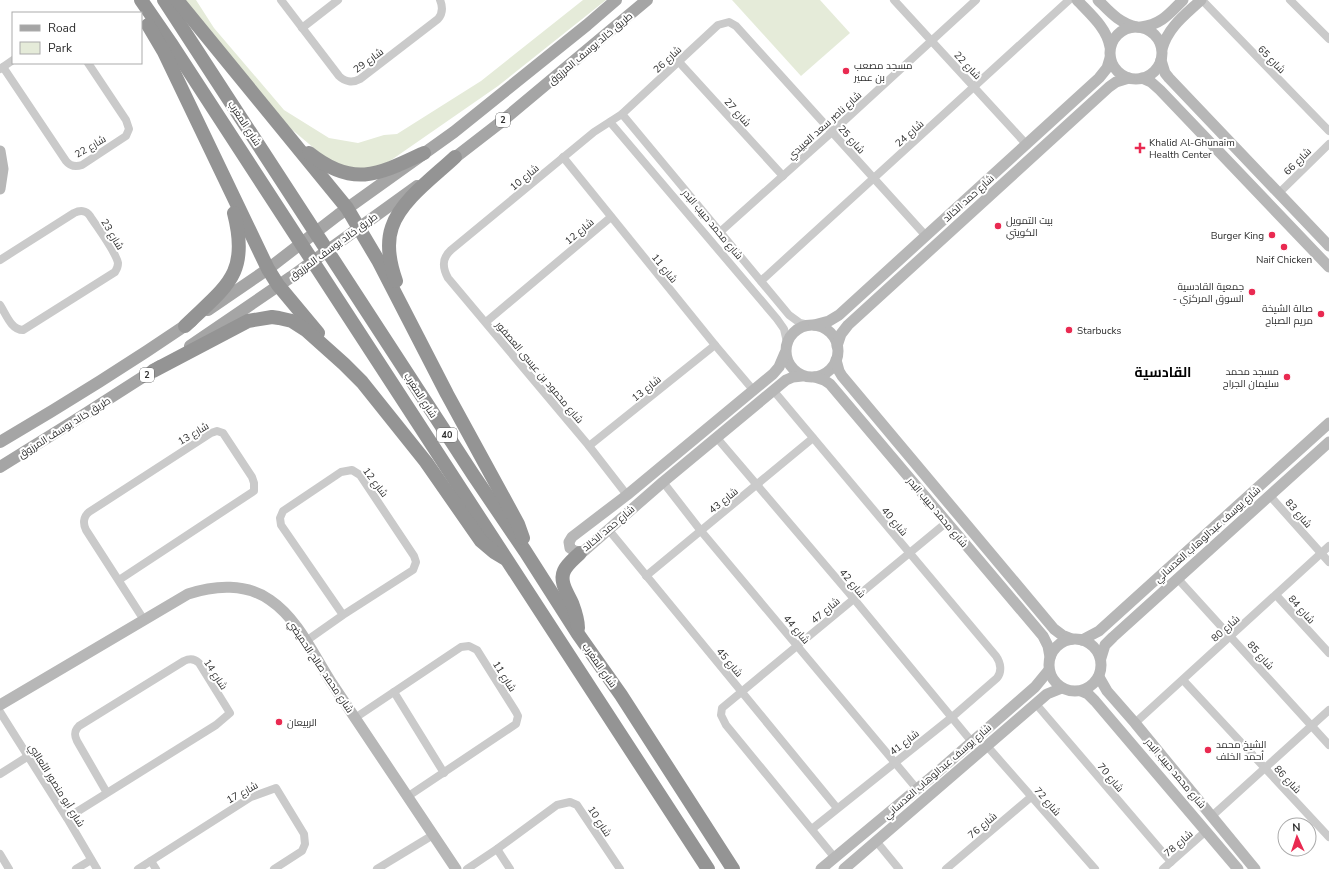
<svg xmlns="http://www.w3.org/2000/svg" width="1329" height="869" font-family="'Nunito Sans',Cairo,sans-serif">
  <rect width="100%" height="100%" fill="#fff"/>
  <g fill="#e5ebd9">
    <polygon points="185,0 196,0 214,28 284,110 329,138 358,143 384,135 397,134 481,81 583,0 606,0 498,86 387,163 364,172 341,171 283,122"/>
    <polygon points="732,0 820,0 850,33 801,76"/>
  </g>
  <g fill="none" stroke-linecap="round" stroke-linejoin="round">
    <g stroke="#cacaca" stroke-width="8">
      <path d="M281,0L339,76C345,82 353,83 360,79L438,19C443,13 443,7 440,0"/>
      <polyline points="894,0 1027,145"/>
      <polyline points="1202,0 1329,131"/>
      <polyline points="1290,0 1329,39"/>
      <polyline points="302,28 338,0"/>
      <polyline points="679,62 783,176"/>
      <path d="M3,67L66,161C70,166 76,167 82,165L126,136L129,129L126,120L88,63"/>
      <polyline points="0,69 13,60"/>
      <polyline points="622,114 789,315 800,323 809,325"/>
      <polyline points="610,122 777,319 784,329 787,342"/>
      <polyline points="563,157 715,345 754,391"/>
      <polyline points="1279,193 1329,144"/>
      <polyline points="720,232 832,132 976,0"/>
      <path d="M0,260L74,213C80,210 86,210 90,216C97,227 116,252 118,263C118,267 117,269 115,272L23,330C11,330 6,314 0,305"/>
      <polyline points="761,281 1069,0"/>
      <polyline points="486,322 611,217"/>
      <path d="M773,390L996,656C1001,663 1002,672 997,678L951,718L812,829"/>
      <polyline points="717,438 854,599 972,742"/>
      <polyline points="589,446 715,345"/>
      <polyline points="663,482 701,531 917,789"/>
      <path d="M627,495L589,446L448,278C442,267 442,258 451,250L594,132L622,114L718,25L729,22L736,26L926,236"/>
      <polyline points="1270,496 1329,562"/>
      <polyline points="608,529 837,808"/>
      <polyline points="646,576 813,438"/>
      <polyline points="1178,579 1329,745"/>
      <path d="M119,580L254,491V483L252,477L223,433L217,431L211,433L89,512C83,517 83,524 86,530L144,620"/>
      <polyline points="1276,595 1329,653"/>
      <polyline points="306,641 343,615 413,570 416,562 414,556 360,475 352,470 341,472 283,511 280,518 281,525 343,615"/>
      <polyline points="1183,680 1329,837"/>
      <polyline points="394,692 444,773"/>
      <polyline points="1036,704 1171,862"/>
      <polyline points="0,712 67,818 97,869"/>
      <polyline points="355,718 461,647 469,646 477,650 516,712 518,716 516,724 407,797"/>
      <polyline points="1135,723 1329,546"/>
      <polyline points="987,746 1095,869"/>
      <polyline points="0,774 27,757"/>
      <polyline points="1212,816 1329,710"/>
      <path d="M67,818L216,725L230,713L199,663C195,659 190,658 184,661L79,726C74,731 74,735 77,741L107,793"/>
      <polyline points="876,841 899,869"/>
      <polyline points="497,849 510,869"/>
      <polyline points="0,854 9,869"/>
      <polyline points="835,858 726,725 721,715 722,708 947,522"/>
      <polyline points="151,861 156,869"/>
      <polyline points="76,869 91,860"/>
      <polyline points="138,869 251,797 276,788 304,834 305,844 302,851 274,869"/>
      <polyline points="377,869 433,835"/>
      <polyline points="467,869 497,849 557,805 570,802 577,805 620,869"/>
      <polyline points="946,869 1031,797"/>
      <polyline points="1163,869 1206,831"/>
    </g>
    <g stroke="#b7b7b7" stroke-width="11">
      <path d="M1077,0C1090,14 1107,28 1110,47"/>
      <path d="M1098,0C1110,12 1119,23 1137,27"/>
      <circle cx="1136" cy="53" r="26"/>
      <path d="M1141,27C1161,25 1170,13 1183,0"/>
      <path d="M1162,49C1168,27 1185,15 1201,0"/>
      <polyline points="1161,60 1165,73 1169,78 1329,246"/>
      <polyline points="1142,78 1151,82 1160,90 1329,267"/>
      <polyline points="0,151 3,169 0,189"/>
      <circle cx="812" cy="351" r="26"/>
      <polyline points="814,325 829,321 839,315 1099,78 1107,68 1110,58"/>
      <polyline points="837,346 841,334 848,325 1109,87 1116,82 1129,78"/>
      <path d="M785,353L779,367L773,374L627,495L572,537L569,542L570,548C575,552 579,553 584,551L663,482L786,380L793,377L802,376"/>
      <polyline points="836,360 839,371 842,376 1054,629 1062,635 1072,639"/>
      <polyline points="815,377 824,380 830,384 1043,636 1048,646 1050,657"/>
      <circle cx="1075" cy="665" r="26"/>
      <polyline points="1082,640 1099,631 1329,423"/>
      <polyline points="1101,658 1105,645 1113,637 1329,442"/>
      <polyline points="1099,677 1107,691 1135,723 1255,869"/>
      <polyline points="1081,691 1088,694 1095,701 1238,869"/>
      <path d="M0,705L188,594C215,585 246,583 270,600C298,619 313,654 331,682C373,744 414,807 456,869"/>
      <polyline points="821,869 934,775 1035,687 1049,670"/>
      <polyline points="844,869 1047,694 1062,688"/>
    </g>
    <g stroke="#a5a5a5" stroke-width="12">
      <polyline points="448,163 501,122 647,0"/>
      <polyline points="208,310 268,269 338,215 454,132 587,25 616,0"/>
      <polyline points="190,346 291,277 417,186"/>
      <path d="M0,442C65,404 129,364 192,321"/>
      <polyline points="0,467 74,421 160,366"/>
    </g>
    <g stroke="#949494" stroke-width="14">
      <polyline points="141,0 172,45 708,869"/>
      <polyline points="164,0 474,476 525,551 578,634 621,695 733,869"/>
      <polyline points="177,0 347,208 379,262 447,394 518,524 523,538"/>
      <polyline points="148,25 164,52 268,269 278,285 318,333"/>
      <path d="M309,153C353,188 378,175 424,153"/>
      <path d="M396,281C390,264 386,244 392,227C401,200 435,176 455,157"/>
      <path d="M185,326C226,286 250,275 234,213"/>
      <polyline points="153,371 248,321 272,317 279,318 292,321 306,330 344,364 362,382 426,462 481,541 494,552 504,558"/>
      <path d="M578,628C578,619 575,611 572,603C568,594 559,582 564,571C567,564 575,558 580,553"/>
    </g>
  </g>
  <g fill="#e92a51" stroke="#fff" stroke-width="1.5">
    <circle cx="846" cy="71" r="4"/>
    <path d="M1138 142h4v4h4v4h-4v4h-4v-4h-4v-4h4z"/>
    <circle cx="998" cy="226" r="4"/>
    <circle cx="1272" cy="235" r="4"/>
    <circle cx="1284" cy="247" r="4"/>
    <circle cx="1252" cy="292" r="4"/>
    <circle cx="1321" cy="314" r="4"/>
    <circle cx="1069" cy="330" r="4"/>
    <circle cx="1287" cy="377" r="4"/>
    <circle cx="279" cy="722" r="4"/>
    <circle cx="1208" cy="750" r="4"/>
  </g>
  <g text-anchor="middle" stroke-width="4" stroke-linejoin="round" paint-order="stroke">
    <g fill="#fff" stroke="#6c6c6c" stroke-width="1">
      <rect x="496" y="113" width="14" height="14" rx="3"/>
      <rect x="140" y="368" width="14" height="14" rx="3"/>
      <rect x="437" y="428" width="20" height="14" rx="3"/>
    </g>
    <g font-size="9" font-weight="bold" fill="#2d2d2d">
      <text x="503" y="123">2</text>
      <text x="147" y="378">2</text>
      <text x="447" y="438">40</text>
    </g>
    <g font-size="10" fill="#2d2d2d" stroke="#fff">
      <text transform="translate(590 48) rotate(-40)" y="4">طريق خالد يوسف المرزوق</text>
      <text transform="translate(667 59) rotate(-43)" y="4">شارع 26</text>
      <text transform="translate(1272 59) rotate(46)" y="4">شارع 65</text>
      <text transform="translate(368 60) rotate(-36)" y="4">شارع 29</text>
      <text transform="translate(968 65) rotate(47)" y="4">شارع 22</text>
      <text transform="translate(738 112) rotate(48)" y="4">شارع 27</text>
      <text transform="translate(245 123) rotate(57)" y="4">شارع المغرب</text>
      <text transform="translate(824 125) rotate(-42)" y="4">شارع ناصر سعد العبيدي</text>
      <text transform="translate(909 133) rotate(-42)" y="4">شارع 24</text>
      <text transform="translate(852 139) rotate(48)" y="4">شارع 25</text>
      <text transform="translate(90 146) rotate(-30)" y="4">شارع 22</text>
      <text transform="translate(1297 161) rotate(-45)" y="4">شارع 66</text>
      <text transform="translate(524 177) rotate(-40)" y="4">شارع 10</text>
      <text transform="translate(968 198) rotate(-42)" y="4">شارع حمد الخالد</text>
      <text transform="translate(713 224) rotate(50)" y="4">شارع محمد حبيب البدر</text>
      <text transform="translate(579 231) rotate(-40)" y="4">شارع 12</text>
      <text transform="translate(113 234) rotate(59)" y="4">شارع 23</text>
      <text transform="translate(333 246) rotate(-36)" y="4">طريق خالد يوسف المرزوق</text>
      <text transform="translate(665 268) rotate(51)" y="4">شارع 11</text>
      <text transform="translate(540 372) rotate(50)" y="4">شارع محمود بن عيسى العصفور</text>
      <text transform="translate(646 388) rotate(-39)" y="4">شارع 13</text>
      <text transform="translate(421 395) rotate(57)" y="4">شارع المغرب</text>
      <text transform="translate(64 427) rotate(-32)" y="4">طريق خالد يوسف المرزوق</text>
      <text transform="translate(193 433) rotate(-31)" y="4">شارع 13</text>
      <text transform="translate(376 482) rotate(53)" y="4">شارع 12</text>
      <text transform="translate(723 500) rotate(-39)" y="4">شارع 43</text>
      <text transform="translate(938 512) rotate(50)" y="4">شارع محمد حبيب البدر</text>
      <text transform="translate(1299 513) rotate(49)" y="4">شارع 83</text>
      <text transform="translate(895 521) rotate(50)" y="4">شارع 40</text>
      <text transform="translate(608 528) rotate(-40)" y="4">شارع حمد الخالد</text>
      <text transform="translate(1207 534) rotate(-42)" y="4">شارع يوسف عبدالوهاب العدساني</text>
      <text transform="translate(853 583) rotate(50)" y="4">شارع 42</text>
      <text transform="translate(1302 609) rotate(48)" y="4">شارع 84</text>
      <text transform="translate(825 610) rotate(-40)" y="4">شارع 47</text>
      <text transform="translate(1225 628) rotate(-42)" y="4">شارع 80</text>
      <text transform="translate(797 629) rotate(50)" y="4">شارع 44</text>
      <text transform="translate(1261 655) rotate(48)" y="4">شارع 85</text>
      <text transform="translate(730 662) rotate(50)" y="4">شارع 45</text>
      <text transform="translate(600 665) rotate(55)" y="4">شارع المغرب</text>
      <text transform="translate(321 666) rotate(56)" y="4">شارع محمد صالح الحميضي</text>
      <text transform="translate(216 674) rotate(57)" y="4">شارع 14</text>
      <text transform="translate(505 676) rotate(58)" y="4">شارع 11</text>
      <text transform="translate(904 742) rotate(-38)" y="4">شارع 41</text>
      <text transform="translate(937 771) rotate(-41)" y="4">شارع يوسف عبدالوهاب العدساني</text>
      <text transform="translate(1176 773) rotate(50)" y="4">شارع محمد حبيب البدر</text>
      <text transform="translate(1111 777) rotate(50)" y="4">شارع 70</text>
      <text transform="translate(1288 779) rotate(47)" y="4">شارع 86</text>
      <text transform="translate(57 785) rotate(58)" y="4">شارع أبو منصور الثعالبي</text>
      <text transform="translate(242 792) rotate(-29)" y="4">شارع 17</text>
      <text transform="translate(1048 801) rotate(49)" y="4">شارع 72</text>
      <text transform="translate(600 821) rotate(57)" y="4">شارع 10</text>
      <text transform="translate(982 825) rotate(-40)" y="4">شارع 76</text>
      <text transform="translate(1178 843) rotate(-41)" y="4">شارع 78</text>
    </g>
    <g font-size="10" fill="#2d2d2d" stroke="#fff" text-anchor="start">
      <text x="854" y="69">مسجد مصعب<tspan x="854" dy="12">بن عمير</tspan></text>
      <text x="1149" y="146">Khalid Al-Ghunaim<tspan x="1149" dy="12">Health Center</tspan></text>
      <text x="1006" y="224">بيت التمويل<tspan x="1006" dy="12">الكويتي</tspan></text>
      <text x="1264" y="239" text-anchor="end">Burger King</text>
      <text x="1284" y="263" text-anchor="middle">Naif Chicken</text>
      <text x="1244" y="290" text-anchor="end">جمعية القادسية<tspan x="1244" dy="12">- السوق المركزي</tspan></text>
      <text x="1313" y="312" text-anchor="end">صالة الشيخة<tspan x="1313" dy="12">مريم الصباح</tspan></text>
      <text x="1077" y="334">Starbucks</text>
      <text x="1279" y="375" text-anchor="end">مسجد محمد<tspan x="1279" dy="12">سليمان الجراح</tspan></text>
      <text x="287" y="726">الربيعان</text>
      <text x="1216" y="748">الشيخ محمد<tspan x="1216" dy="12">أحمد الخلف</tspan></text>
    </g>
    <g font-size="14" font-weight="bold" fill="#000" stroke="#fff">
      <text x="1163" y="377">القادسية</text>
    </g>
  </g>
  <rect x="12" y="12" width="130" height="52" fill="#ffffff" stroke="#ababab"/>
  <rect x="20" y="25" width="20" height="6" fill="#a5a5a5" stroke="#ababab"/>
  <text x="48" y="32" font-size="12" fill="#2d2d2d">Road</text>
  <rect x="20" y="42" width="20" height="12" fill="#e5ebd9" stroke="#ababab"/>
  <text x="48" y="52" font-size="12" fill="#2d2d2d">Park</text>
  <g transform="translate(1297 837) rotate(357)"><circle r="19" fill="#ffffff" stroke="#ababab"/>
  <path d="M0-3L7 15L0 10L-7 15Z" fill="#e92a51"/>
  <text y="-6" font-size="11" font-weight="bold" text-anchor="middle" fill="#2d2d2d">N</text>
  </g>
</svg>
